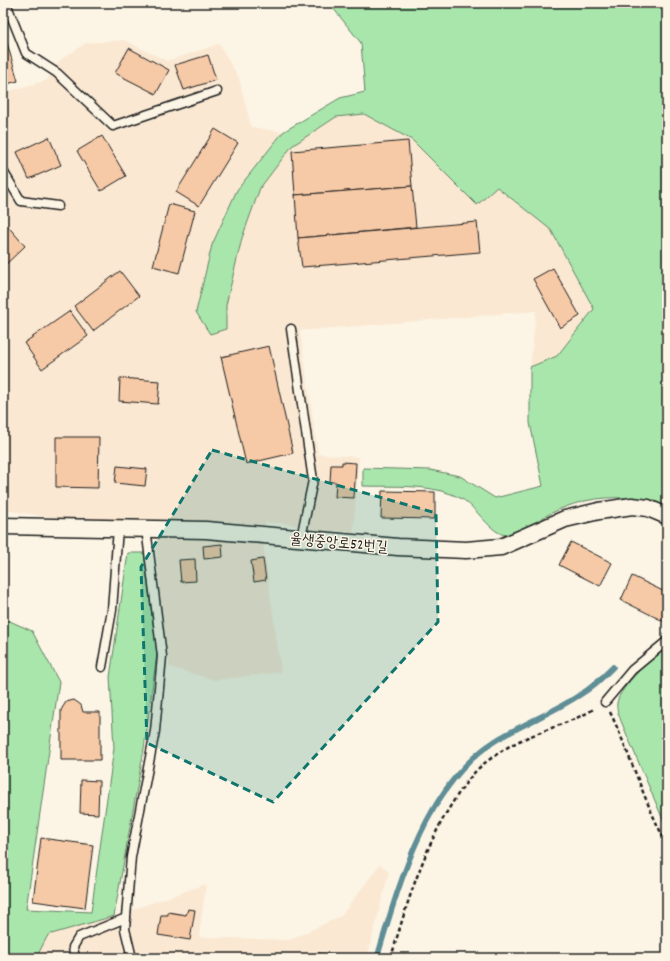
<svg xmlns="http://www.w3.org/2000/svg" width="670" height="961" font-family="Dekko,'Poor Story',sans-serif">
  <rect width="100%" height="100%" fill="#fcf5e5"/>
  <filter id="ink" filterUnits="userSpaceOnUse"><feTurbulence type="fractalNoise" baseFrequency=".025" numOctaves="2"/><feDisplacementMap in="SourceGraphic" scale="8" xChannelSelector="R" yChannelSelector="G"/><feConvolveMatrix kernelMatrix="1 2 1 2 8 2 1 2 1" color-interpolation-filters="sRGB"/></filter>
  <g filter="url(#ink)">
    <g fill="#fae8d2">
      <polygon points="124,40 167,61 219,44 239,78 251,127 283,132 237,190 212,245 226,329 226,305 242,238 260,187 292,146 336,117 364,114 412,140 477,205 497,187 551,230 594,309 557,356 530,367 536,311 300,331 318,454 359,457 353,532 313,531 291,524 265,522 263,543 281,672 215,680 170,667 160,601 154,519 103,521 49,517 3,510 3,93 47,80 60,60 86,43"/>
      <polygon points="380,864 389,872 367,958 36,958 48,935 114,916 206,884 199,937 290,940 341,916"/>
    </g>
    <g fill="#a9e6ac" stroke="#628164">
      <path d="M326,3H667V507C625,492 583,495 544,517C534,523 517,536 506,535C491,534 476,507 462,499C433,483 395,487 363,486V468L430,470L460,476L495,498L543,486L530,423V367L557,356L594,309L551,230L497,187L477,205L412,140L364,114L336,117L292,146L260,188L242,238L226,305V329L210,334L196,312L212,245L237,190L283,132L340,98L365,92L361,43L333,8Z"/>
      <polygon points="128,553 144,553 157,653 144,749 114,916 48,935 36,958 3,958 3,618 32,631 59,682 26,909 91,912 114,748 110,677"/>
      <path d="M667,645V829L621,721C619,715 616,709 617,703C619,687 655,655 667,645Z"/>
    </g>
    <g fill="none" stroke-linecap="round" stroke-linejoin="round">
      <path stroke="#5f8e97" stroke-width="5.5" d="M377,958C399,884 426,785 495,741C522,724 552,713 578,696C592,688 602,678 613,667"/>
    </g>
    <g fill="#f7caa7" stroke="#1c1c1c">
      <polygon points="7,43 18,81 3,85 3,44"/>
      <polygon points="129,48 169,70 156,94 115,73"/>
      <polygon points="208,55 216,80 184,90 175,65"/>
      <polygon points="215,129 238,143 199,206 176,192"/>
      <polygon points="102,136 126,176 101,191 77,151"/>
      <polygon points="49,137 61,165 29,179 17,152"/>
      <polygon points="408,141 412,186 295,195 292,151"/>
      <polygon points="412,186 416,227 298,238 295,195"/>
      <polygon points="169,204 195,211 179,273 153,266"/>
      <polygon points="477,222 480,252 302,267 298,238"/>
      <polygon points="5,223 25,246 3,267 3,225"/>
      <polygon points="553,268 580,316 560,328 533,279"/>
      <polygon points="120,271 139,296 93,331 74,306"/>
      <polygon points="70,311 88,336 42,369 24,343"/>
      <polygon points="269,346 293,453 246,464 221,357"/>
      <polygon points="120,378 160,381 158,404 119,401"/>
      <polygon points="56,437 99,437 98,488 56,487"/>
      <polygon points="342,462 356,463 354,498 335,497 336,482 330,482 331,465 342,465"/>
      <polygon points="117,466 147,469 145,486 115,483"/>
      <polygon points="382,491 435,492 435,519 381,518"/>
      <polygon points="571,542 612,563 600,586 559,565"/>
      <polygon points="222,544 223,557 204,559 203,546"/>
      <polygon points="195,559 196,581 181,582 179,560"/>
      <polygon points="263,559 266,580 254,582 251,561"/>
      <polygon points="632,576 667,593 667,618 665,622 621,600"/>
      <polygon points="74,700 81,705 83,712 100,712 100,760 61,760 61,710 66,702"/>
      <polygon points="81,780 99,781 98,814 80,813"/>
      <polygon points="41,838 93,845 85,908 33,901"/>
      <polygon points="188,909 195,910 190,940 158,935 161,915 168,915 168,912 186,915"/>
      <polygon points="318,953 349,957 348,958 317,958"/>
    </g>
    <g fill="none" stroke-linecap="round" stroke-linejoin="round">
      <g stroke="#1c1c1c" stroke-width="11">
        <g id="service">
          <polyline points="6,3 26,53 57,73 113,126 217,91"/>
          <polyline points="3,171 21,201 58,206"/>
          <polyline points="291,329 313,480 301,538"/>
          <polyline points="102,667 112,610 118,528"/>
          <polyline points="605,702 632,670 667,641"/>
          <polyline points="75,958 73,947 79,937 126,918"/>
          <polyline points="132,958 125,929 131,857 155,731 162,656 146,528"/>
        </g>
      </g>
      <g stroke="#1c1c1c" stroke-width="19">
        <polyline id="minor" points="3,526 206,530 398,547 466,550 501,547 565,519 599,511 632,506 648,508 667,516"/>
      </g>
      <g stroke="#1c1c1c" stroke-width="2.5" stroke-dasharray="4 3" stroke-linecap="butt">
        <path d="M610,712C631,756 644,802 667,844"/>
        <path d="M391,958C409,895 431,824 474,773C482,764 493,757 503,750C531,732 566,726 594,709"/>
      </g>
      <use href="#service" stroke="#fcf5e5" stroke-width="8"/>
      <use href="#minor" stroke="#fcf5e5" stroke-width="16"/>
    </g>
  </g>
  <path fill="#0f766e" fill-opacity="0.2" stroke="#0f766e" stroke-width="3" stroke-dasharray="8 5" stroke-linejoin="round" d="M212,450L436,513L438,622L273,802L147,743L141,567Z"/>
  <g text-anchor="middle" stroke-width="3" stroke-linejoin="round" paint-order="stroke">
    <g font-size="15" fill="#1c1c1c" stroke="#fcf5e5">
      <text transform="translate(339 542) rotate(5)" y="5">율생중앙로52번길</text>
    </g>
  </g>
  <rect width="670" height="961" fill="none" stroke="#fcf5e5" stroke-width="16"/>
  <rect x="8" y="8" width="654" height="945" fill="none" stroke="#1c1c1c" stroke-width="1.5" filter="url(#ink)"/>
</svg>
